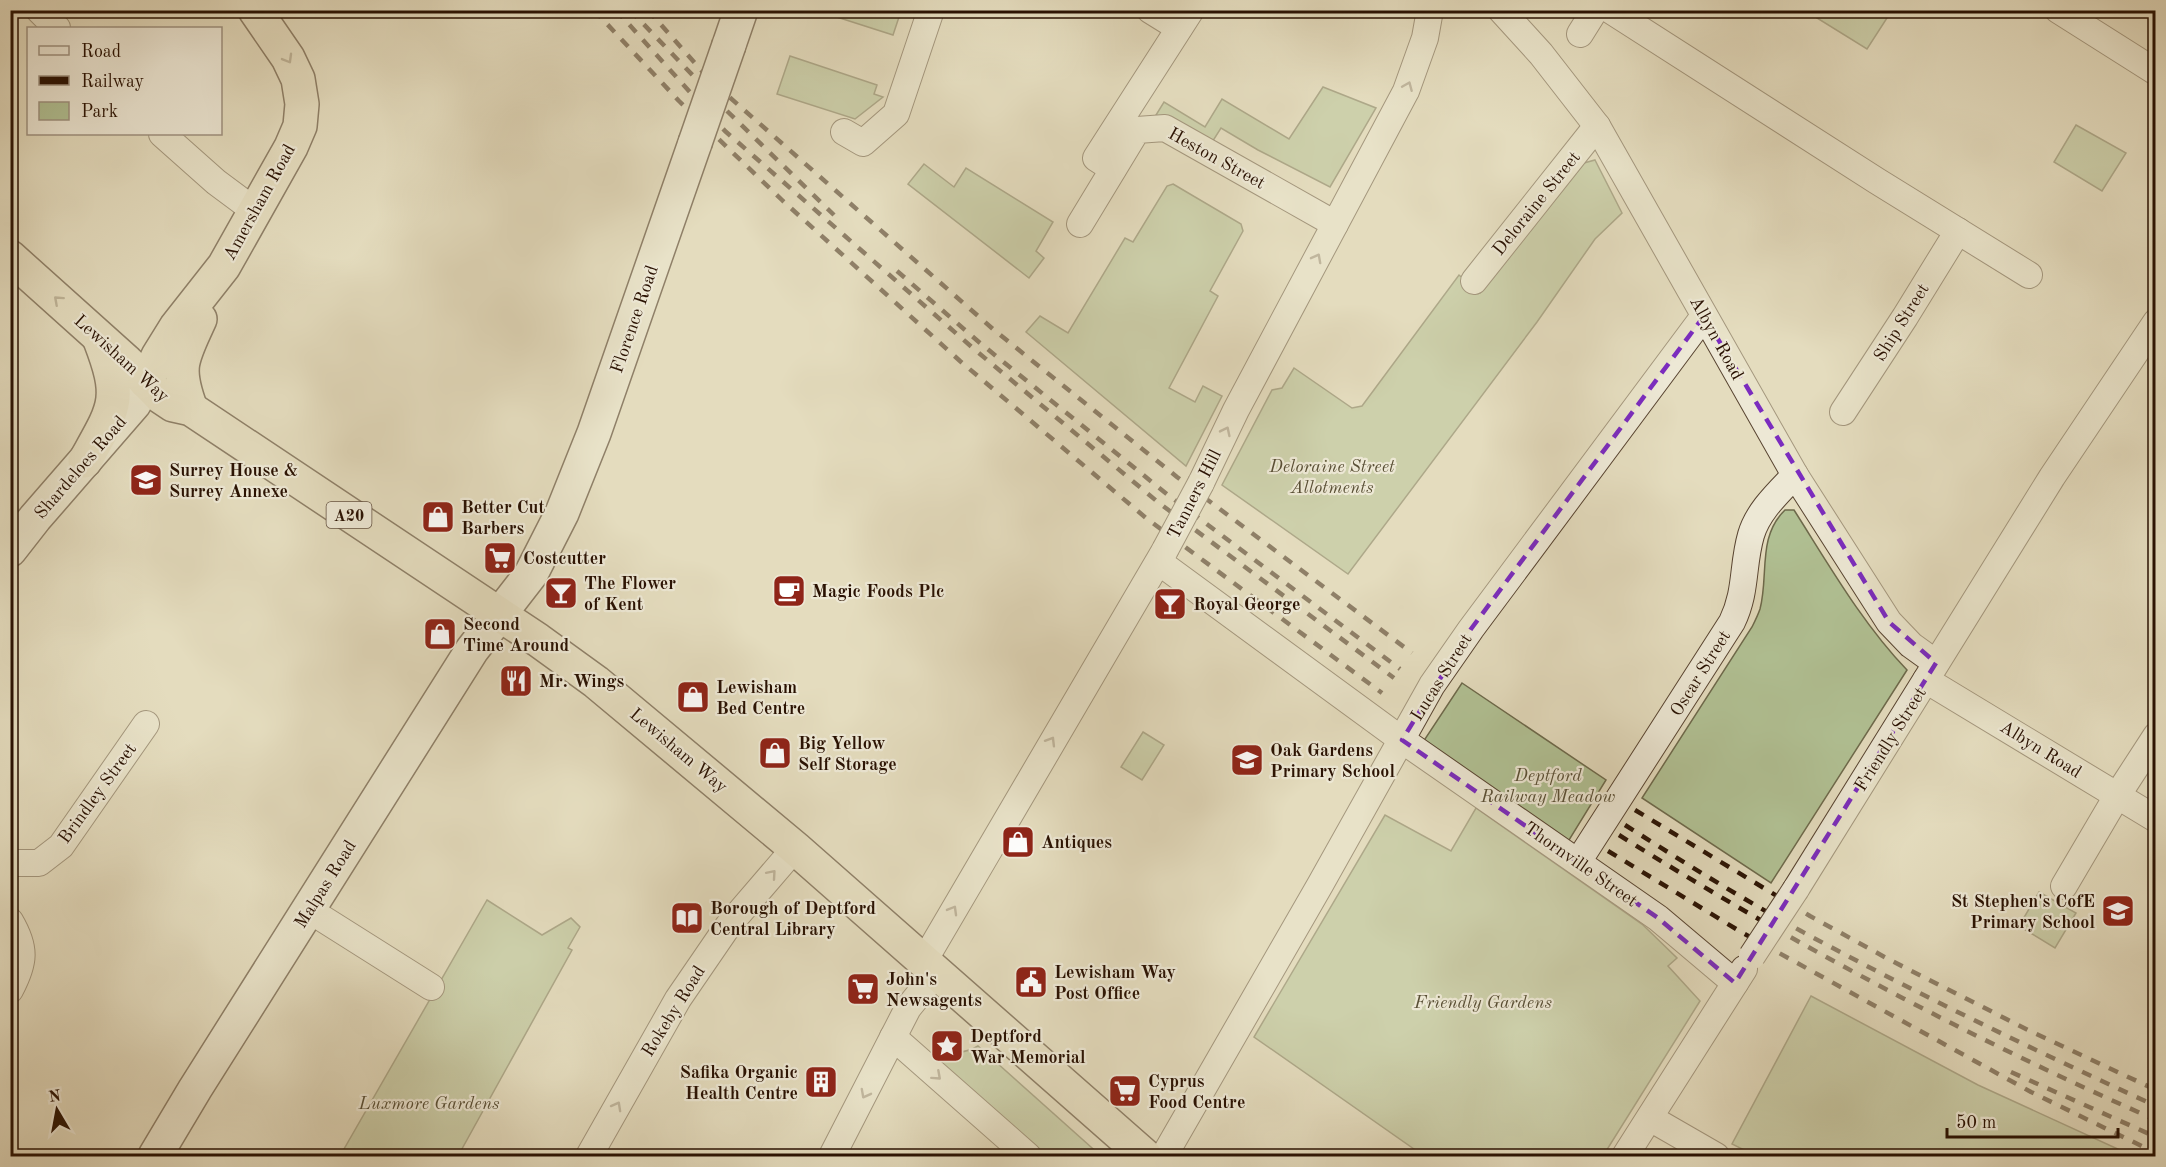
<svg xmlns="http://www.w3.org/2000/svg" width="2166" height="1167" font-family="'Old Standard TT',serif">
  <rect width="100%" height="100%" fill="#e4dcbe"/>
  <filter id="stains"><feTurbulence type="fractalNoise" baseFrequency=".00333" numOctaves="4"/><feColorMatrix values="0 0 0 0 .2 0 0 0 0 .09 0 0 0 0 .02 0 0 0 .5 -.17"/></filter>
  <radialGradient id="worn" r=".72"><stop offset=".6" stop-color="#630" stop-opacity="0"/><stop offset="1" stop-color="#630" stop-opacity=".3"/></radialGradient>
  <g fill="#b1c194" stroke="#6d694b" stroke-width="1.5">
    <polygon points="818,11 901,11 893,35"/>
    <polygon points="1874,11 1887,18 1867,49 1817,18 1822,11"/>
    <polygon points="790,56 877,85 874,94 883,97 855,119 777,94"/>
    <polygon points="1323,87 1376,108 1330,187 1258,150 1221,128 1209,147 1156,115 1164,102 1205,127 1222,99 1289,139"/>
    <polygon points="2076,125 2126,153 2102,191 2054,162"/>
    <polygon points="1595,160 1622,213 1595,239 1537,322 1348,574 1222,485 1272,390 1282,388 1294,368 1352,408 1362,406 1459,275 1480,293 1584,163"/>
    <polygon points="924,164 954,187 966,168 1053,222 1036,251 1044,258 1029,278 908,184"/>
    <polygon points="1173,184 1241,224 1243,231 1210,291 1218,296 1169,388 1195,402 1203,386 1222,396 1186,466 1026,332 1040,316 1068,333 1125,238 1133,242 1167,186"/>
    <path d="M1785,510H1794C1829,565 1862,623 1907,670L1771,883L1642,798L1752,627C1755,621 1758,615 1760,609C1769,575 1757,537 1785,510Z"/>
    <polygon points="1462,683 1606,780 1566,845 1423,742"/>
    <polygon points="1143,732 1164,745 1142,780 1121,767"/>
    <polygon points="1476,808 1643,925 1677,958 1668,966 1700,1001 1603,1156 1424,1156 1254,1037 1385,815 1451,851"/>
    <polygon points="2039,892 2076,913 2055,948 2019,926"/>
    <polygon points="487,900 542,935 571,918 580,927 568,948 572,950 458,1156 340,1156"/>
    <polygon points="1811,996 1978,1085 2133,1156 1756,1156 1732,1144"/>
    <path d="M978,1046L1101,1156H1042L933,1061C948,1049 961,1057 978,1046Z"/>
  </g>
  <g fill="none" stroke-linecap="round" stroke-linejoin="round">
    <g stroke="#584431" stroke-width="28">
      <g id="street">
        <polyline points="39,10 57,28"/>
        <polyline points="1150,10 1179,28"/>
        <polyline points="1501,10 1541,54 1597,126 1795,475 1889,622 1911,645 1936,663"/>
        <polyline points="1610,10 1877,181 2029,275"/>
        <polyline points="2058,10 2156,72"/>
        <polyline points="1580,34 1595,10"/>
        <polyline points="844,132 863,143 896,114 931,10"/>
        <polyline points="162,134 216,182 255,211"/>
        <polyline points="1113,169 1096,158 1191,10"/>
        <polyline points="1080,224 1137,130 1165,128 1335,224"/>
        <polyline points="1474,281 1597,126"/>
        <polyline points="1843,412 1905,317 1958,231"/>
        <polyline points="1201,483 1236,410 1406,91 1425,38 1430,10"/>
        <polyline points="1159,562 1402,740 1658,918 1735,983"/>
        <polyline points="1926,680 2156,819"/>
        <path d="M1578,862L1732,622C1747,591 1742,566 1751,535C1758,511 1778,493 1795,475"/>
        <polyline points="10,863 39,863 61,846 146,724"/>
        <polyline points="2064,886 2117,796 2156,736"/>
        <polyline points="1796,889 2052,477 2156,322"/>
        <polyline points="309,910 431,987"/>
        <path d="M10,921C26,948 25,962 10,990"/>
        <polyline points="924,961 1165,550"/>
        <polyline points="893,1037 1028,1156"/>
        <polyline points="1650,1118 1716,1156"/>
        <polyline points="589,1156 678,999 728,926 795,848"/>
        <polyline points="832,1156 908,1008 937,972"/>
        <polyline points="1164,1156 1320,885 1432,685 1471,629 1704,316"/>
        <polyline points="1625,1156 1744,969"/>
      </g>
    </g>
    <g stroke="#291102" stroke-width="36">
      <g id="secondary">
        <polyline points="729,45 741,10"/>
        <polyline points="10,550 35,518 134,404 146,382"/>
        <polyline points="155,1156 195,1089 472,650 531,574 562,513 594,433 695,143"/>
      </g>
    </g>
    <g stroke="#291102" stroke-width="36">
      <g id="highway">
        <polyline points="10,257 127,362 161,397 173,405 191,409 538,640 596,682 795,848 1145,1156"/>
        <polyline points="146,382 158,356 176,327 224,266 291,147 300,126 302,104 298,79 288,58 255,10"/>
        <path d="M191,409C175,366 182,359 200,319"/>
        <path d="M85,461C115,407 123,400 100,340"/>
      </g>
    </g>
    <use href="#street" stroke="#ede8d5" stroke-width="26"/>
    <use href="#secondary" stroke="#ede8d5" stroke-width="33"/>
    <use href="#highway" stroke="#e4dcbe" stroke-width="33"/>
    <g stroke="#291102" stroke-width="4.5" stroke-dasharray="10 10" stroke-linecap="butt">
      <polyline points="594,10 679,101 783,201 960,361 1146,518 1382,693"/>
      <polyline points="616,10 725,131 974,349 1159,503 1394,678"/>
      <polyline points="630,10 727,111 834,215"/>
      <polyline points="648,10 710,80 994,330 1177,477 1412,653"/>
      <polyline points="897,271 980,343 1168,495 1400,669"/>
      <polyline points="1635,810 1810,916 1890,960 2028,1030 2156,1090"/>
      <path d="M1625,825C1683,862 1741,898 1801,931C1917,994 2036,1051 2156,1106"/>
      <path d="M1619,835C1791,943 1970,1038 2156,1120"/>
      <polyline points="1608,851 1741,932 2031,1092 2156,1153"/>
      <polyline points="2011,1072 2156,1137"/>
    </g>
    <g stroke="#584431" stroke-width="28" stroke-linecap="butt">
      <g id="street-bridge">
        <polyline points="1165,550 1201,483"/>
        <polyline points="1752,956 1796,889"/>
      </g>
    </g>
    <g stroke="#291102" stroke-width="36" stroke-linecap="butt">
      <polyline id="secondary-bridge" points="695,143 729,45"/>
    </g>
    <use href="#street-bridge" stroke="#ede8d5" stroke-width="26"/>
    <use href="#secondary-bridge" stroke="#ede8d5" stroke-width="33"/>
  </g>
  <defs><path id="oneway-chevron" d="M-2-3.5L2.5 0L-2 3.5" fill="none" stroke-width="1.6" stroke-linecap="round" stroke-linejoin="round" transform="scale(1.5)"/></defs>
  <g stroke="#908169">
    <use href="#oneway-chevron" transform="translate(288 59) rotate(60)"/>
    <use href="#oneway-chevron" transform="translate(58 300) rotate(-138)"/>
  </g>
  <g stroke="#958776">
    <use href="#oneway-chevron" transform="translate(1408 86) rotate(-67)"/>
    <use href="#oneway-chevron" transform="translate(1317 258) rotate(-62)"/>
    <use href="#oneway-chevron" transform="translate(1226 431) rotate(-64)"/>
    <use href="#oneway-chevron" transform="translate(1051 741) rotate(-59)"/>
    <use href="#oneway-chevron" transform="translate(772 874) rotate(-49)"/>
    <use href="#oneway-chevron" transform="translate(953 910) rotate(-60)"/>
    <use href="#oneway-chevron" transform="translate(937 1076) rotate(42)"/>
    <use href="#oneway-chevron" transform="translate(865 1094) rotate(118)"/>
    <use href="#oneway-chevron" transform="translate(617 1106) rotate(-61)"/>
  </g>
  <path d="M0 0H2166V1167H0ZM1704,316L1889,622L1936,663L1735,983L1658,918L1402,740L1471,629Z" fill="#e4dcbe" fill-opacity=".55" fill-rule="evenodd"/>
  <path fill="none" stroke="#7b2cbf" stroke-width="4.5" stroke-dasharray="12 8" stroke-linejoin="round" d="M1704,316L1889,622L1936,663L1735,983L1658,918L1402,740L1471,629Z"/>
  <defs>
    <g id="university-square" transform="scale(1.725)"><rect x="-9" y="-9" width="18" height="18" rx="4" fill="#8f2418" stroke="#ede8d5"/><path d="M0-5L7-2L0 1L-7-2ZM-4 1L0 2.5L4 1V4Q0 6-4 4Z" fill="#fff"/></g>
    <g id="shop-square" transform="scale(1.725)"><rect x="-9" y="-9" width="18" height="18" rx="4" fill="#8f2418" stroke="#ede8d5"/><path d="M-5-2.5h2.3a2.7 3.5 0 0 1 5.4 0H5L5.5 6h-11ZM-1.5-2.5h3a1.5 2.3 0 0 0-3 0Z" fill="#fff"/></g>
    <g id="supermarket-square" transform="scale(1.725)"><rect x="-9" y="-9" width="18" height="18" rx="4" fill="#8f2418" stroke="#ede8d5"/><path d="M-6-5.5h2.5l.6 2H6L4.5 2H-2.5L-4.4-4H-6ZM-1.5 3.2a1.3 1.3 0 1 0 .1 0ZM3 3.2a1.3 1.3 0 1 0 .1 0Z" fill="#fff"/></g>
    <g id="cafe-square" transform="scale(1.725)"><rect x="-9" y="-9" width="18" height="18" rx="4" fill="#8f2418" stroke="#ede8d5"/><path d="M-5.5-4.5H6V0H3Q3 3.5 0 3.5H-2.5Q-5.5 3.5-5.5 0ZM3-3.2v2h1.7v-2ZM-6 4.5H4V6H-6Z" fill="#fff"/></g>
    <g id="bar-square" transform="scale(1.725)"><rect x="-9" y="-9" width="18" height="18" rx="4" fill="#8f2418" stroke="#ede8d5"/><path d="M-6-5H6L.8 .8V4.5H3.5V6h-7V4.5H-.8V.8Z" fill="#fff"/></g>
    <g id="restaurant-square" transform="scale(1.725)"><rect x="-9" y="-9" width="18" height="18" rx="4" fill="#8f2418" stroke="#ede8d5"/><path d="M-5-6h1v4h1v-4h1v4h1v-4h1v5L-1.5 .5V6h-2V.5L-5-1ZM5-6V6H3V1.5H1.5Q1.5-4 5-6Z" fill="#fff"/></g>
    <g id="school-square" transform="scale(1.725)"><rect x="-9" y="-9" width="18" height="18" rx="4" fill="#8f2418" stroke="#ede8d5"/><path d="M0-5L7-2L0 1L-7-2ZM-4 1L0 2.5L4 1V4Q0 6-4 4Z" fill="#fff"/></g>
    <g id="library-square" transform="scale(1.725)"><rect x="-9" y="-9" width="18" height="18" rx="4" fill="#8f2418" stroke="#ede8d5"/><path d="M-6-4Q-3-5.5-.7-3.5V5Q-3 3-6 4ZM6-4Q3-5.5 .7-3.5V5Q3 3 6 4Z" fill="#fff"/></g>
    <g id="civic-square" transform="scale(1.725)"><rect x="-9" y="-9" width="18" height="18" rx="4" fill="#8f2418" stroke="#ede8d5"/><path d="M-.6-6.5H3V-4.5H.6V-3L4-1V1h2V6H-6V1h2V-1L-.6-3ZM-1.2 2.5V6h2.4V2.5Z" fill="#fff"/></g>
    <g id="sight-square" transform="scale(1.725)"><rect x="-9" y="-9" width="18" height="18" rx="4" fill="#8f2418" stroke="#ede8d5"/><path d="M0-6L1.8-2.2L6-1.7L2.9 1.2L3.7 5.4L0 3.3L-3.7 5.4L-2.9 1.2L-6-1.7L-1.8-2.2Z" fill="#fff"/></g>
    <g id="building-square" transform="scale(1.725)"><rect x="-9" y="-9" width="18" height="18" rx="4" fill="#8f2418" stroke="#ede8d5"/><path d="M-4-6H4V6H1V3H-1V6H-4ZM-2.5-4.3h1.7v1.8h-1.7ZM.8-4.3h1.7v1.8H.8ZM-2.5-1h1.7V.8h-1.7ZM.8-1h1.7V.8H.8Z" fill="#fff"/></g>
  </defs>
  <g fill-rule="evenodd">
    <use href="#university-square" x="146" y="480"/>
    <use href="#shop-square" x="438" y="517"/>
    <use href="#supermarket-square" x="500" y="558"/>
    <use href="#cafe-square" x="789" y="591"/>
    <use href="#bar-square" x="561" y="593"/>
    <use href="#bar-square" x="1170" y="604"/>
    <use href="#shop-square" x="440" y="634"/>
    <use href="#restaurant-square" x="516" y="681"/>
    <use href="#shop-square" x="693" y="697"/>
    <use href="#shop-square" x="775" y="753"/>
    <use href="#school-square" x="1247" y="760"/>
    <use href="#shop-square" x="1018" y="842"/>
    <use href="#school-square" x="2118" y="911"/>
    <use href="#library-square" x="687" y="918"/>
    <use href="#civic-square" x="1031" y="982"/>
    <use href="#supermarket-square" x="863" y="989"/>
    <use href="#sight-square" x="947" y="1046"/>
    <use href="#building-square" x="821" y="1082"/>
    <use href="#supermarket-square" x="1125" y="1091"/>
  </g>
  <g text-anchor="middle" stroke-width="4.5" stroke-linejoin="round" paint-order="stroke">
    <rect fill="#ede8d5" stroke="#645241" stroke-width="1.5" x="326.5" y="502" width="45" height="26" rx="4.5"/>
    <g font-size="16" font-weight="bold" fill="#291102">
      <text x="349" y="521">A20</text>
    </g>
    <g font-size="18" fill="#291102" stroke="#ede8d5">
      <text transform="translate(1217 158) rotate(29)" y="6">Heston Street</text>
      <text transform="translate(259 202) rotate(-61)" y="6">Amersham Road</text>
      <text transform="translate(1536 203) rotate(-51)" y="6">Deloraine Street</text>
      <text transform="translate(634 319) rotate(-71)" y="6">Florence Road</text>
      <text transform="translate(1901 322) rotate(-58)" y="6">Ship Street</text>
      <text transform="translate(1717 338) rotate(61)" y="6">Albyn Road</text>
      <text transform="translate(122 358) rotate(42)" y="6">Lewisham Way</text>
      <text transform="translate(80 467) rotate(-49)" y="6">Shardeloes Road</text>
      <text transform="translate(1194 494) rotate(-63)" y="6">Tanners Hill</text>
      <text transform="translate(1700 673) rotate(-58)" y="6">Oscar Street</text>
      <text transform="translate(1441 677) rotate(-58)" y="6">Lucas Street</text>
      <text transform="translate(1890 739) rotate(-58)" y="6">Friendly Street</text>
      <text transform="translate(2041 749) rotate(32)" y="6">Albyn Road</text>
      <text transform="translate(679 750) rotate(40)" y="6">Lewisham Way</text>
      <text transform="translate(97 793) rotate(-54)" y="6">Brindley Street</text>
      <text transform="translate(1581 864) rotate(35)" y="6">Thornville Street</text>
      <text transform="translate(325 884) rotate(-58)" y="6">Malpas Road</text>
      <text transform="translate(673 1011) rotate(-58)" y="6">Rokeby Road</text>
    </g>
    <g font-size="18" font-style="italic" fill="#594f35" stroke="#ede8d5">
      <text x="1332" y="472">Deloraine Street<tspan x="1332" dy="21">Allotments</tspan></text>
      <text x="1548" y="781">Deptford<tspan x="1548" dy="21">Railway Meadow</tspan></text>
      <text x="1483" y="1008">Friendly Gardens</text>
      <text x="429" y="1109">Luxmore Gardens</text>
    </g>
    <g font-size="18" font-weight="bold" fill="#291102" stroke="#ede8d5" text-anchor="start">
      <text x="169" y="476">Surrey House &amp;<tspan x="169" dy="21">Surrey Annexe</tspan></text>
      <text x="461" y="513">Better Cut<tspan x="461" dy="21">Barbers</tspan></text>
      <text x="523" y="564">Costcutter</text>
      <text x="584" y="589">The Flower<tspan x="584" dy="21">of Kent</tspan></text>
      <text x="812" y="597">Magic Foods Plc</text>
      <text x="1193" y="610">Royal George</text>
      <text x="463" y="630">Second<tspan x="463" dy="21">Time Around</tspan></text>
      <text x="539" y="687">Mr. Wings</text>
      <text x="716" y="693">Lewisham<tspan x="716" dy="21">Bed Centre</tspan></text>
      <text x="798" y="749">Big Yellow<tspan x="798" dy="21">Self Storage</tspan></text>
      <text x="1270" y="756">Oak Gardens<tspan x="1270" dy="21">Primary School</tspan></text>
      <text x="1041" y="848">Antiques</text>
      <text x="2095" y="907" text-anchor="end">St Stephen's CofE<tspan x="2095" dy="21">Primary School</tspan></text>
      <text x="710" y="914">Borough of Deptford<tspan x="710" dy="21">Central Library</tspan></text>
      <text x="1054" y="978">Lewisham Way<tspan x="1054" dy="21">Post Office</tspan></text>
      <text x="886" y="985">John's<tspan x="886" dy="21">Newsagents</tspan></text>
      <text x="970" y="1042">Deptford<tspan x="970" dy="21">War Memorial</tspan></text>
      <text x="798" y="1078" text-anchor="end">Safika Organic<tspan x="798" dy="21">Health Centre</tspan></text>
      <text x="1148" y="1087">Cyprus<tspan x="1148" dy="21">Food Centre</tspan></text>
    </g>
  </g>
  <rect width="2166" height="1167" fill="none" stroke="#e4dcbe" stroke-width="36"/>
  <rect x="12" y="12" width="2142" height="1143" fill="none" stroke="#291102" stroke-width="3"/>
  <rect x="18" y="18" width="2130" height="1131" fill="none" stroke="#291102" stroke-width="1.5"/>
  <rect x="27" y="27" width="195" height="108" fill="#ede8d5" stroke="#9f9281" stroke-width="1.5"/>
  <rect x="39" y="46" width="30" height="9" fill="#ede8d5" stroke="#9f9281" stroke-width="1.5"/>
  <text x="81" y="57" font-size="18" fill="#291102">Road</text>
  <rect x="39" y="76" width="30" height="9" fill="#291102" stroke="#9f9281" stroke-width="1.5"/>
  <text x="81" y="87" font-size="18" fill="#291102">Railway</text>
  <rect x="39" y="102" width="30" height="18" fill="#b1c194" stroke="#9f9281" stroke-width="1.5"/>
  <text x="81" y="117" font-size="18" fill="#291102">Park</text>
  <g transform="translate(57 1110) rotate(350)" stroke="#ede8d5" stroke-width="4.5" paint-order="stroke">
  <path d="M0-4.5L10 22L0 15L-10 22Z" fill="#291102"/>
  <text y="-9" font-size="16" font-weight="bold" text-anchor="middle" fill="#291102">N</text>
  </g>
  <path d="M1947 1128v9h171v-9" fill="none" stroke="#291102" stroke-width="3"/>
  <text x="1956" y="1128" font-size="18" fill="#291102" stroke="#ede8d5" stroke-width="4.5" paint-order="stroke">50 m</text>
  <rect width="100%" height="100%" filter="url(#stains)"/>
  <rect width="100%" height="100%" fill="url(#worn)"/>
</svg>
